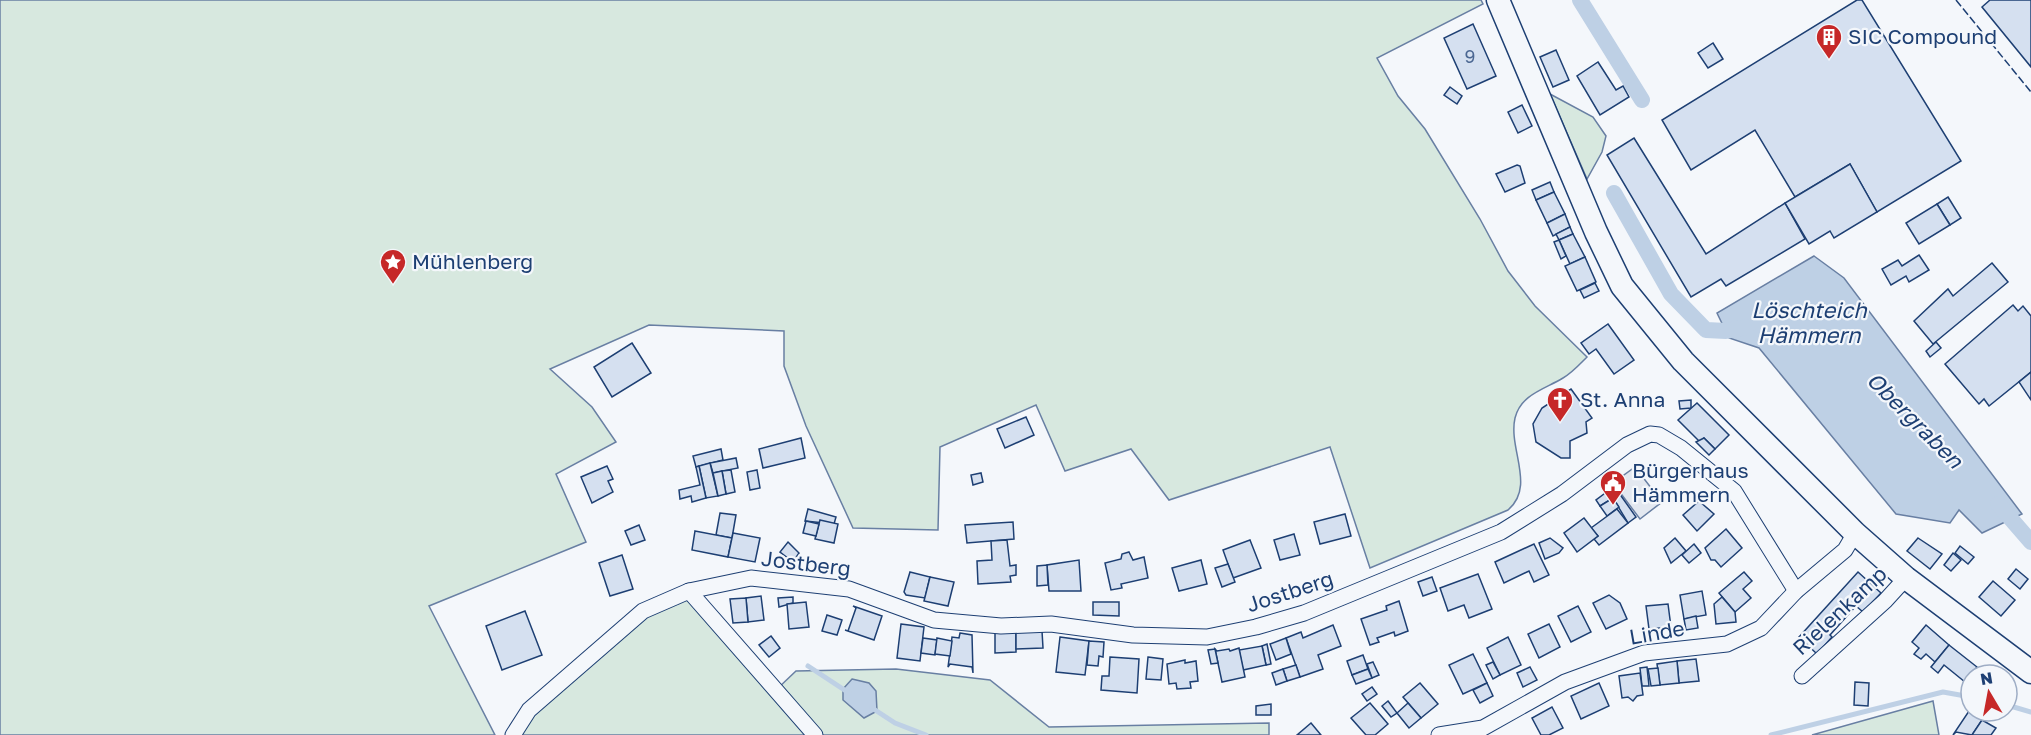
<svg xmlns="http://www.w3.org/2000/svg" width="2031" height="735" font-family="'Golos Text',sans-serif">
  <rect width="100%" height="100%" fill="#f4f7fb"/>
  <g fill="#d7e8df" stroke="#687fa3" stroke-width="1.5">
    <path d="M0,0H1481L1483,4L1377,58L1398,96L1425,129L1480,219L1508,271L1535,306L1587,357C1580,364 1572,373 1563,378C1545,389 1521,394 1515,418C1508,449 1536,486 1508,510L1370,568L1330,447L1169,500L1131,449L1065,471L1036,405L940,447L938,530L853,528L806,426L784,366V331L649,325L550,369L592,407L616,442L556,474L586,542L429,606L495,735H0Z"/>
    <polygon points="1550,94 1593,117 1606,136 1602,152 1587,179"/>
    <polygon points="689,591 776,690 796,671 896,669 990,680 1049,727 1269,723 1269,735 513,735 643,611"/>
    <polygon points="1933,701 1939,735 1812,735"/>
  </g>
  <polygon fill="#e3e8f0" stroke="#687fa3" stroke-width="1.5" points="1635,467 1662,502 1640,519 1613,483"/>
  <g fill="#bed0e5" stroke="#687fa3" stroke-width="1.5">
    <polygon points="1814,256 1844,278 2022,514 1982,533 1959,510 1950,523 1896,514 1759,348 1729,338 1717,313"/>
    <polygon points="852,679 869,683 876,691 877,711 864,718 843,700 843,689"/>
  </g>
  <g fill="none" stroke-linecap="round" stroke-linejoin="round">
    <g stroke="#bed0e5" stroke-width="5">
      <polyline points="808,666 849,693"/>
      <polyline points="2007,705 2031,712"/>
      <polyline points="872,708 895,723 926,735"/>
      <polyline points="1771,735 1943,692 1971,697"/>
    </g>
    <g stroke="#bed0e5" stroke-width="16">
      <polyline points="1580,0 1642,100"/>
      <polyline points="1614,193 1671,294 1706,330 1726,331 1747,327"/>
      <polyline points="1998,504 2031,542"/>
    </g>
  </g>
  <g fill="#d5e0f0" stroke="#1d3f73" stroke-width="1.5">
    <polygon points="1857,0 1862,0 1961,161 1877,212 1850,164 1795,197 1755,130 1691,170 1662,120"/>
    <polygon points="1990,0 2031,0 2031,67 1982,7"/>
    <polygon points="1473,24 1496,76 1467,89 1444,38"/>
    <polygon points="1713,43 1723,59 1708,68 1698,53"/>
    <polygon points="1556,50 1569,80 1553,87 1540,57"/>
    <polygon points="1598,62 1616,90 1623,86 1629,97 1600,115 1577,76"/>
    <polygon points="1450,87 1462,96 1457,104 1444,95"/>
    <polygon points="1522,105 1532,126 1518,133 1508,112"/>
    <polygon points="1634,138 1706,254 1785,203 1805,239 1726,286 1721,279 1691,297 1607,155"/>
    <polygon points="1850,164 1877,212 1834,238 1830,231 1809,244 1785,203"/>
    <polygon points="1517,165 1520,166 1525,183 1505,192 1496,174"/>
    <polygon points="1550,182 1554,192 1536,200 1532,190"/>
    <polygon points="1554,192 1565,214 1547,223 1536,200"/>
    <polygon points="1948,197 1961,218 1950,225 1937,204"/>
    <polygon points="1937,204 1950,225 1919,244 1906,223"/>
    <polygon points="1565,214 1570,227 1553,236 1547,223"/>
    <polygon points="1570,227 1573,234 1559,240 1556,234"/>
    <polygon points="1573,234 1585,257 1570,264 1559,240"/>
    <polygon points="1559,240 1566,256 1561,259 1554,242"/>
    <polygon points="1919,255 1929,270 1909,282 1906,276 1891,285 1882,269 1898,260 1902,266"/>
    <polygon points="1585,257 1596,282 1577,291 1565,266"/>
    <polygon points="1992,263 2008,282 1933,344 1914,321 1948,289 1953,296"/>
    <polygon points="1595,283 1599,291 1584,298 1580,290"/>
    <polygon points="2013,305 2018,311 2023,306 2031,316 2031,372 1989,406 1984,399 1979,404 1945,364"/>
    <polygon points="1608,324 1634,360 1614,374 1596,349 1589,354 1581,343"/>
    <polygon points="1936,342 1941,348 1930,357 1926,351"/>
    <polygon points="632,343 651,373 612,397 594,367"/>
    <polygon points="2031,372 2031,400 2019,382"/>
    <polygon points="1571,389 1592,418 1586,422 1587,433 1570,441 1570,458 1561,458 1536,442 1533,424 1542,408"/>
    <polygon points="1691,400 1691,408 1680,409 1679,401"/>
    <polygon points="1697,403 1729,435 1715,449 1704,438 1700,442 1678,420"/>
    <polygon points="1026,417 1034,435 1005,448 997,429"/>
    <polygon points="801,438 805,458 763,468 759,449"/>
    <polygon points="1704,438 1715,449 1709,455 1696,442"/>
    <polygon points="721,449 723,460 696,467 693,456"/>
    <polygon points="736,458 738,468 713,473 710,463"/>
    <polygon points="710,463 718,496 706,498 699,466"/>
    <polygon points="607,466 613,479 608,481 613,492 592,503 581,477"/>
    <polygon points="699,466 706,498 692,502 691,496 680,499 679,490 700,485 696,467"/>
    <polygon points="731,470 735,492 726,494 722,471"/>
    <polygon points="757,470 760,488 750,490 747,472"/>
    <polygon points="722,471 726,494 718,496 713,473"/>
    <polygon points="981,473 983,482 973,485 971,475"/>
    <polygon points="1608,491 1613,498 1600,506 1596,500"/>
    <polygon points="1619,493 1636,517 1628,523 1613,498"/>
    <polygon points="1613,498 1619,507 1607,516 1600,506"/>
    <polygon points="1699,501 1714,514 1697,531 1683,515"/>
    <polygon points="808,509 836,517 834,524 805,521"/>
    <polygon points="1617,509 1628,523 1599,545 1594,539 1598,536 1591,528"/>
    <polygon points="720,513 736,515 732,538 716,535"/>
    <polygon points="1345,514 1351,536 1320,544 1314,522"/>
    <polygon points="1584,518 1598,536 1577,552 1564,533"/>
    <polygon points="820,520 838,524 834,543 815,539"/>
    <polygon points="806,521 819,524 816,536 803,533"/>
    <polygon points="1013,522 1014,539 967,543 965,525"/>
    <polygon points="639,525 645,540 631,545 625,531"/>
    <polygon points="1726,529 1742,548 1721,567 1715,560 1711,560 1705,548"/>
    <polygon points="695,531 732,538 728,557 692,550"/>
    <polygon points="733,533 760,538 755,562 728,557"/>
    <polygon points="1294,534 1300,555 1280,560 1274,540"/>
    <polygon points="1550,538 1563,548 1559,553 1545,559 1539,543"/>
    <polygon points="1675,538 1686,551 1671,563 1664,548"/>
    <polygon points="1918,538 1942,554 1930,569 1907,551"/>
    <polygon points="1007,540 1010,566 1016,565 1016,575 1010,576 1011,582 978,584 977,561 992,560 991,541"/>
    <polygon points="1250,540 1261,568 1233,578 1223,550"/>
    <polygon points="788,542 799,553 793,562 780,552"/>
    <polygon points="1534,544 1549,575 1534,582 1529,571 1504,583 1495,562"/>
    <polygon points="1694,544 1701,553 1689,563 1682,555"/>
    <polygon points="1960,546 1974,557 1968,564 1955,553"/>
    <polygon points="1129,552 1133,560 1144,557 1148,578 1121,584 1122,588 1111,590 1105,563 1121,559 1122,554"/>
    <polygon points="1953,553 1961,560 1951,571 1944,565"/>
    <polygon points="622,555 633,589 610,596 599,563"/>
    <polygon points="1079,560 1081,591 1049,591 1047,565"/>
    <polygon points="1201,560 1207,584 1179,591 1172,568"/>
    <polygon points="1228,564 1235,582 1222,587 1215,568"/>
    <polygon points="1047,565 1048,585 1037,586 1037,566"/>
    <polygon points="2016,569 2028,579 2020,589 2008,579"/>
    <polygon points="910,572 930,577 925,598 906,595 904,592"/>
    <polygon points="1744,572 1752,581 1743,589 1751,598 1735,612 1719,593"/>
    <polygon points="1858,572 1881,593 1863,612 1856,606 1830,635 1832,637 1817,654 1799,637"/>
    <polygon points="1478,574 1492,609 1469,618 1464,605 1448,611 1440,588"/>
    <polygon points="930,577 954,582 948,606 924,601"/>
    <polygon points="1432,577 1437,591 1423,596 1418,582"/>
    <polygon points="1993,581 2015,600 2001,616 1979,597"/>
    <polygon points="1702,591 1706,615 1684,619 1680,595"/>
    <polygon points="1609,595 1620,603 1627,619 1606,629 1593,603"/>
    <polygon points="761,596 764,620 748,622 746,598"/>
    <polygon points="793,597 793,603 779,607 778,598"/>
    <polygon points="1722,597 1735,612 1736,622 1716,624 1714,604"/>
    <polygon points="746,598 748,622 733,623 730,599"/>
    <polygon points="1399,601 1408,631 1395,636 1394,632 1377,638 1379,642 1370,645 1361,619 1387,610 1386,606"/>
    <polygon points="806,602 809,627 789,629 787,604"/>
    <polygon points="1093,602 1119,602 1119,616 1093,615"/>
    <polygon points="1668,604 1671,627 1649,629 1646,606"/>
    <polygon points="853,606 882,616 874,640 845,630 848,631 856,608"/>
    <polygon points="1578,606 1591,632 1571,642 1558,616"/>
    <polygon points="525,611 542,655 502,670 486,626"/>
    <polygon points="827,615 842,620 837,635 822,631"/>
    <polygon points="1696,616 1698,628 1686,630 1684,619"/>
    <polygon points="901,624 924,627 920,661 897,658"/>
    <polygon points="1549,624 1560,647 1539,658 1528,634"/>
    <polygon points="1333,625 1341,646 1318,655 1323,669 1300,677 1286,638 1301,632 1303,638"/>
    <polygon points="1926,625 1949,645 1935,662 1926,654 1921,659 1914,654 1919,648 1912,642"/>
    <polygon points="1016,631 1016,652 995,653 995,632"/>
    <polygon points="1016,631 1042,631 1043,648 1016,649"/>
    <polygon points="960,633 972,635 973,673 972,667 950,664 948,667 952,637 959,638"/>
    <polygon points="771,636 780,648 769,657 759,645"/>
    <polygon points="1060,637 1089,641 1085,675 1056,672"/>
    <polygon points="1508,637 1521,665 1500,675 1487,648"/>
    <polygon points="923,638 937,640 935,655 921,653"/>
    <polygon points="937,638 952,641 950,656 935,654"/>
    <polygon points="1286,638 1291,654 1276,660 1270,644"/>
    <polygon points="1089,641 1104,642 1103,657 1099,656 1098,666 1087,665"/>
    <polygon points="1267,644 1271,664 1266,665 1262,646"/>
    <polygon points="1949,645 1977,667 1965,682 1944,665 1938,673 1931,667"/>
    <polygon points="1262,646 1266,665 1243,670 1239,650"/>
    <polygon points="1239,648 1245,677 1222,682 1215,649 1217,651 1229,649 1230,651"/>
    <polygon points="1215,649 1218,663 1211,664 1208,650"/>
    <polygon points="1473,654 1487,683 1463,694 1449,665"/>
    <polygon points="1363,655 1368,669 1352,675 1347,661"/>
    <polygon points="1110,657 1139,659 1137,693 1101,690 1102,676 1109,676"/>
    <polygon points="1148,657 1163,659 1161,680 1146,679"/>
    <polygon points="1696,659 1699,681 1679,683 1677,661"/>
    <polygon points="1185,660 1185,663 1196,661 1198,681 1190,682 1191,688 1177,689 1176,683 1169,684 1167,664"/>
    <polygon points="1677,661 1679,683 1660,685 1657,664"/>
    <polygon points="1373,662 1379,675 1372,678 1367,664"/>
    <polygon points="1493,662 1500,675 1493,679 1486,665"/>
    <polygon points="1296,665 1300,677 1287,681 1283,669"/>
    <polygon points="1530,667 1537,680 1523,687 1517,673"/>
    <polygon points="1647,667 1649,686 1642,686 1640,668"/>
    <polygon points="1658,668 1660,685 1651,686 1648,669"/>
    <polygon points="1283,669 1287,681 1276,685 1272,673"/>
    <polygon points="1368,669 1372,678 1356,684 1352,675"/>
    <polygon points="1640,673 1643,695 1637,696 1633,701 1628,697 1622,698 1619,676"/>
    <polygon points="1855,682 1869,683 1868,706 1854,705"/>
    <polygon points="1420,683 1438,704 1421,718 1403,697"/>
    <polygon points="1487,683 1493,696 1480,703 1473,690"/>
    <polygon points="1599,683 1609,706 1581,719 1571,696"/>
    <polygon points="1372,687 1377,694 1367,701 1362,694"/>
    <polygon points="1388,701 1397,713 1391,717 1382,706"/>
    <polygon points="1370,703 1388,724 1375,735 1366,735 1351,718"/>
    <polygon points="1408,703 1421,718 1409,728 1397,713"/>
    <polygon points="1271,704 1271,715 1256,715 1256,706"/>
    <polygon points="1552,707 1563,728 1549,735 1541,735 1532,718"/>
    <polygon points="1969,711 1982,720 1972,735 1956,732 1953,735"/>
    <polygon points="1982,720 1996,728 1991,735 1972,735"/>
    <polygon points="1311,723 1321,735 1297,735"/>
  </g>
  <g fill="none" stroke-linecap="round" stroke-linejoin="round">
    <g stroke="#1d3f73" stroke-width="17">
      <g id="street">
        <polyline points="689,591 815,735"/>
        <polyline points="1802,676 1885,601 1906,578"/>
        <polyline points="513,735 529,710 643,611 689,591 751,578 849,589 934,620 1001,626 1051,624 1133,635 1207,637 1256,627 1304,613 1501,532 1562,494 1627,445 1650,434 1659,435 1681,448 1734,491 1796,591"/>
        <polyline points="1439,735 1483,728 1565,682 1644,653 1727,644 1761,628 1796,591 1845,550 1855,533"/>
      </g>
    </g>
    <g stroke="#1d3f73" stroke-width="25">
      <polyline id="primary" points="1498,0 1596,232 1622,286 1683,361 1855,533 1906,578 2031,672"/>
    </g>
    <use href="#street" stroke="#f4f7fb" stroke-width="15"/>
    <use href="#primary" stroke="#f4f7fb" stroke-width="22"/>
    <polyline stroke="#1d3f73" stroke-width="1.5" stroke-dasharray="8 3" stroke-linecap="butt" points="1956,0 2031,92"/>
  </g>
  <defs>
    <g id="building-pin" transform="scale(1.35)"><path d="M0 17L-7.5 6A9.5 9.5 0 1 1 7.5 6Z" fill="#c62828" stroke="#f4f7fb"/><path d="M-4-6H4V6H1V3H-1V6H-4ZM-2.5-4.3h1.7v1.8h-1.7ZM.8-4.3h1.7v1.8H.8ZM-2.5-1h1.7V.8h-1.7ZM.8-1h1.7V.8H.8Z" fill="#fff"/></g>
    <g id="sight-pin" transform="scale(1.35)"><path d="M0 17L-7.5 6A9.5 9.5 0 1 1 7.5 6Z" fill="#c62828" stroke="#f4f7fb"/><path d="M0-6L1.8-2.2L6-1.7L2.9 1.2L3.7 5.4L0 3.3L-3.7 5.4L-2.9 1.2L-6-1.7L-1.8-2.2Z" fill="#fff"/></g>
    <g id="church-pin" transform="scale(1.35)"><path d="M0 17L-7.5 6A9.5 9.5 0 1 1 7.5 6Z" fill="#c62828" stroke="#f4f7fb"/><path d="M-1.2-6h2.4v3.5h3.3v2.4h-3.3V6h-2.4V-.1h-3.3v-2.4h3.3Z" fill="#fff"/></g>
    <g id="civic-pin" transform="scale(1.35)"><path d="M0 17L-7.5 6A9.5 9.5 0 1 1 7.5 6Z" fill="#c62828" stroke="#f4f7fb"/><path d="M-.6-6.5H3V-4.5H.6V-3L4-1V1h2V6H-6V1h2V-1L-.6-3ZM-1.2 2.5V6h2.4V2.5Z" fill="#fff"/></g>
  </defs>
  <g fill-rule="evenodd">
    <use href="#building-pin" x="1829" y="37"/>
    <use href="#sight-pin" x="393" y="262"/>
    <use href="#church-pin" x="1560" y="400"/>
    <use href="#civic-pin" x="1613" y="483"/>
  </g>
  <g text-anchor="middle" stroke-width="4.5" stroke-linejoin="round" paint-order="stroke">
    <g font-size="18" fill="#4b6792">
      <text x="1470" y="63">9</text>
    </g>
    <g font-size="21" fill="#1d3f73" stroke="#f4f7fb" text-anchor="start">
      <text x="1848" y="44">SIC Compound</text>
      <text x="412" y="269">Mühlenberg</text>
      <text x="1580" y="407">St. Anna</text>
      <text x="1632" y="478">Bürgerhaus<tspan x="1632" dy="24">Hämmern</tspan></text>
    </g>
    <g font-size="21" fill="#1d3f73" stroke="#f4f7fb">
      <text transform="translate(806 564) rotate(7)" y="7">Jostberg</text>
      <text transform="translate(1290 592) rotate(-18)" y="7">Jostberg</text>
      <text transform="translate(1840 611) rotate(-43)" y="7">Rielenkamp</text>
      <text transform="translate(1657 633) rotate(-10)" y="7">Linde</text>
    </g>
    <g font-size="22" font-style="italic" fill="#1d3f73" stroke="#f4f7fb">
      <text x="1809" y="318">Löschteich<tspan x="1809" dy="25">Hämmern</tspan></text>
      <text transform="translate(1915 420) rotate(45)" y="8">Obergraben</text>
    </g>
  </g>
  <g transform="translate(1989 693) rotate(350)"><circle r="28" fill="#f4f7fb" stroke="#9eadc5" stroke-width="1.5"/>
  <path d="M0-4.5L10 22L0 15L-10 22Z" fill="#c62828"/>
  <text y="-9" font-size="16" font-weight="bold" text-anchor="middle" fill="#1d3f73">N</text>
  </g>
</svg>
